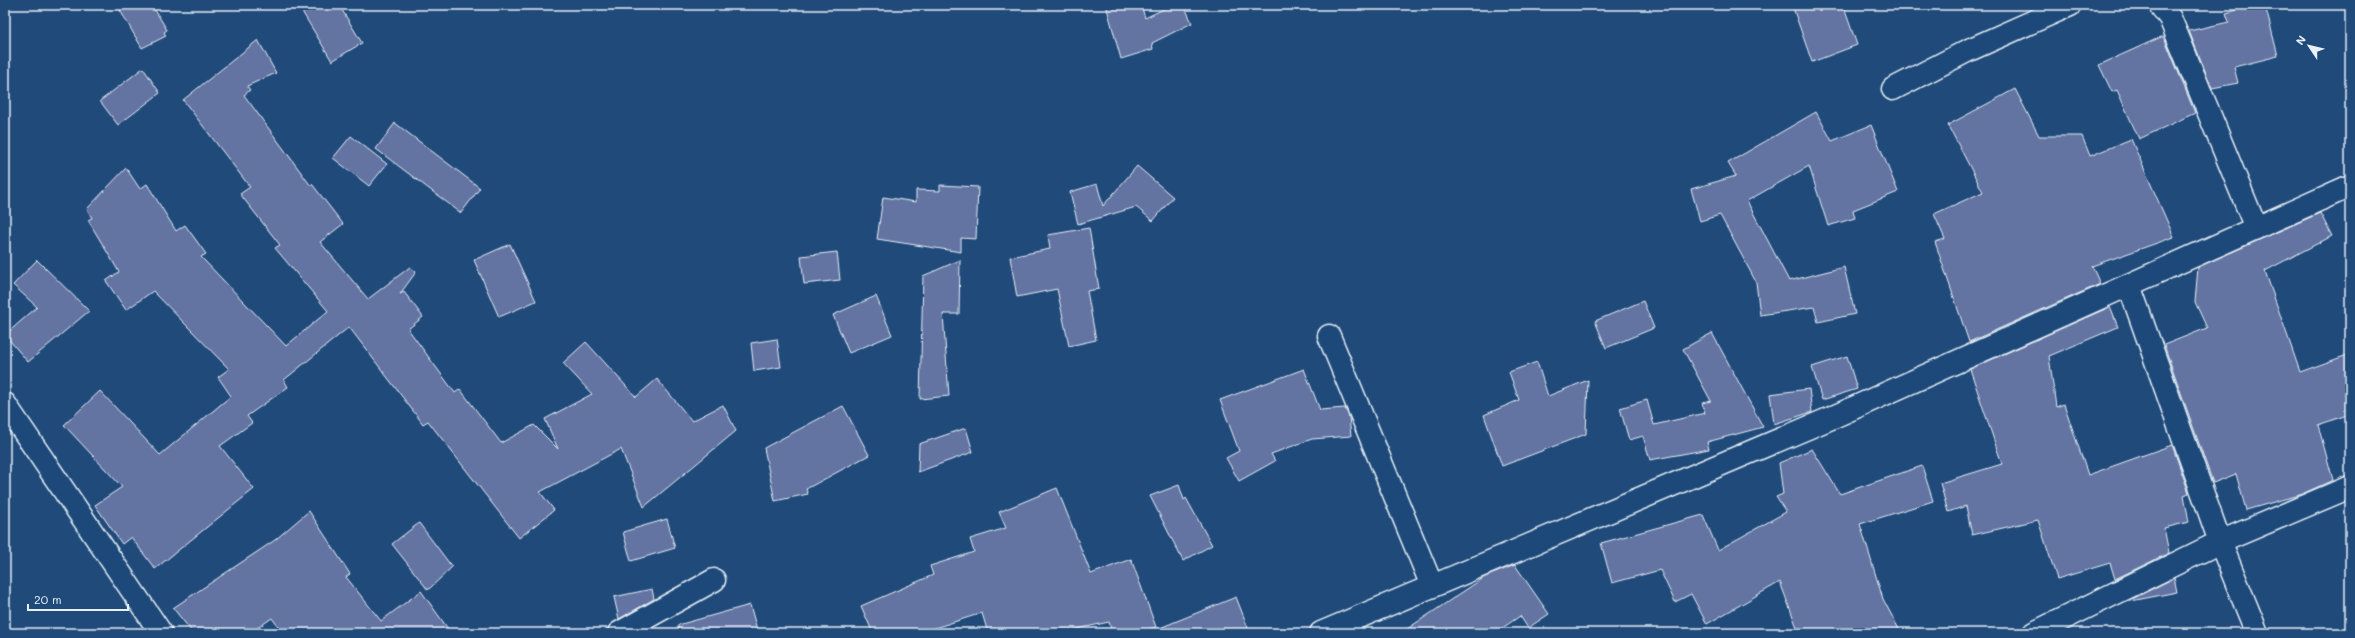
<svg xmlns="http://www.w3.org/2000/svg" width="2355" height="638" font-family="Mali,sans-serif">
  <rect width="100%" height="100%" fill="#1f4a7a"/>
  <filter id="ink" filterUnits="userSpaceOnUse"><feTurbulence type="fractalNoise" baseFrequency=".025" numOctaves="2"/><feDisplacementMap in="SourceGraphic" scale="8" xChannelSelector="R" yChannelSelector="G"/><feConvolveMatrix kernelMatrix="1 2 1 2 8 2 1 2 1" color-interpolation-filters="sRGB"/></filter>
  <g filter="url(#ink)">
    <g fill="#6373a2" stroke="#e8f1f8">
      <polygon points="117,5 152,5 167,30 164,32 166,36 142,48"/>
      <polygon points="298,5 339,5 362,43 332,61"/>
      <polygon points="1106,5 1141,5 1145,18 1172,5 1184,5 1192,23 1152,43 1153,49 1121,59"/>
      <polygon points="1792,5 1843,5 1857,45 1812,62"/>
      <polygon points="2256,5 2265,5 2278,56 2234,67 2238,83 2212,88 2189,31 2229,22 2226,13"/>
      <polygon points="2161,37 2164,37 2195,113 2139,139 2117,90 2112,92 2099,65"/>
      <polygon points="258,40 276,73 247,86 250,90 244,95 311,186 312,184 343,224 320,242 368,299 410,267 416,272 400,294 404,292 423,317 408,329 455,393 460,389 501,443 534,425 558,449 545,419 592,394 563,363 586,342 636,397 657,379 692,421 723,405 736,431 644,507 621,449 540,492 554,510 519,538 428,421 423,424 349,327 284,380 288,387 247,416 252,423 220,446 254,489 155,569 131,537 122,544 95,505 122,487 64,425 100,391 160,455 231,396 218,377 229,369 153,291 126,310 106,281 119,272 88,220 92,218 87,209 126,168 140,189 147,184 176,231 185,225 206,254 201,257 286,346 328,311 275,248 280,245 240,194 250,187 183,100"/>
      <polygon points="143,68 160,93 118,125 100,101"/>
      <polygon points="2015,89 2039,136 2082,136 2090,156 2131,139 2174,237 2092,266 2100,284 1969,342 1935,242 1945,239 1934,214 1983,192 1948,125"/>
      <polygon points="1816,112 1832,141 1871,125 1898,192 1853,210 1855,218 1828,226 1809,166 1747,201 1789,281 1844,267 1855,314 1818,322 1814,307 1760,315 1756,282 1720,215 1700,221 1691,189 1736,176 1728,163"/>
      <polygon points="395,123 480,188 461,213 376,149"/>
      <polygon points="351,136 387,164 369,186 333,158"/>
      <polygon points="1137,166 1173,197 1153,221 1136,207 1078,224 1070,192 1097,184 1103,206"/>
      <polygon points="940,185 978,187 976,239 961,238 961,252 877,239 883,197 916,202 916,190 940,191"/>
      <polygon points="2320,213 2332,236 2265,271 2300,372 2350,354 2350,414 2318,425 2333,480 2302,494 2246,510 2236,474 2213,483 2164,345 2207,328 2195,302 2198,267"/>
      <polygon points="1089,228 1099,289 1087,291 1096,340 1069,346 1057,289 1017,297 1010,257 1050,249 1048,235"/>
      <polygon points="510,244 536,301 499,317 474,260"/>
      <polygon points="837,252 840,280 804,284 801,256"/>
      <polygon points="37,260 89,311 28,362 5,335 37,307 13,285"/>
      <polygon points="960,260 959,314 943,314 949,396 920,399 923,276"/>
      <polygon points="876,296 892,335 849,353 833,315"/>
      <polygon points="1643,301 1654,328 1606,348 1595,321"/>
      <polygon points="2110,307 2118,327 2049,356 2056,407 2064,404 2088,475 2172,445 2189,493 2184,495 2189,522 2164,528 2169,553 2115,579 2110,563 2057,579 2038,520 1972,535 1966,506 1948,512 1940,483 2002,464 1970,369"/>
      <polygon points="1712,333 1763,427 1707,442 1709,449 1650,460 1643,436 1629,440 1620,408 1647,400 1654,425 1705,413 1702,403 1711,401 1683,349"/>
      <polygon points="777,339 781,367 754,371 751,343"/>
      <polygon points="1847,356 1857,389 1822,400 1812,367"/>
      <polygon points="1537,362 1548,396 1588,380 1586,434 1502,466 1484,415 1519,400 1509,372"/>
      <polygon points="1304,369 1320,410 1345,408 1349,417 1351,436 1312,439 1271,454 1275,461 1239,481 1226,458 1239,451 1220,400"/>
      <polygon points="1809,389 1812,412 1774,424 1770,394"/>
      <polygon points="843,406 869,455 806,489 808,494 775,501 764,448"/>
      <polygon points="966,428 973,452 918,472 919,444"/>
      <polygon points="1812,449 1840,494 1922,466 1933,501 1860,524 1883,599 1901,633 1799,633 1780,582 1707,624 1691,594 1675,602 1660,570 1612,583 1601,543 1703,515 1718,550 1786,512 1776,497 1783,494 1779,463"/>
      <polygon points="1179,485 1184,500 1186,498 1212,545 1183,561 1150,496"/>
      <polygon points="1057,488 1091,574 1131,559 1156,627 1135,633 1112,633 1109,622 1059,633 988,633 982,613 919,633 873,633 861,606 933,575 930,566 974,552 970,539 1006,528 999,512"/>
      <polygon points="309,511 350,574 346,577 381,621 421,591 451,633 283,633 272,618 250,633 193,633 173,608 275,540"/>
      <polygon points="667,519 675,548 631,561 623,532"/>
      <polygon points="419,523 452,567 428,590 392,544"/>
      <polygon points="1515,565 1549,614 1528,628 1520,616 1495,633 1401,633 1485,577"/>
      <polygon points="2174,578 2177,592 2126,602"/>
      <polygon points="652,589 654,599 619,619 614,597"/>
      <polygon points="1236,597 1250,633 1150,633 1150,632"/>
      <polygon points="750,605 758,633 679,633 678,625"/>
    </g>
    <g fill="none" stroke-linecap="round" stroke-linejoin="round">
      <g stroke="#e8f1f8" stroke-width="25">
        <g id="minor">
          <polyline points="2160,5 2170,18 2256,228"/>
          <polyline points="1893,89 1969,50 2070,5"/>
          <polyline points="2129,285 2220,542 2257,633"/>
          <polyline points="1329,336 1432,586"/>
          <polyline points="5,404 161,633"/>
          <polyline points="619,633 714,580"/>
          <polyline points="1321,633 1831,418 2350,186"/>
          <polyline points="2034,633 2220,542 2350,487"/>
        </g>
      </g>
      <use href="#minor" stroke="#1f4a7a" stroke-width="22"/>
    </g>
  </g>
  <rect width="2355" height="638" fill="none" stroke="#1f4a7a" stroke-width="20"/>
  <rect x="10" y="10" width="2335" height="618" fill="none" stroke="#e8f1f8" stroke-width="1.5" filter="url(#ink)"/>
  <g transform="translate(2309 46) rotate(305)" stroke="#1f4a7a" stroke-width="3" paint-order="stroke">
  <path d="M0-3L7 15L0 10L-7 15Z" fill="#e8f1f8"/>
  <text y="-6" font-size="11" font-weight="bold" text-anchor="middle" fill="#e8f1f8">N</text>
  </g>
  <path d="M28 604v6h100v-6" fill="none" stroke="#e8f1f8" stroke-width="2"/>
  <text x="34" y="604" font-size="12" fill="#e8f1f8" stroke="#1f4a7a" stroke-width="3" paint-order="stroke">20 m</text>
</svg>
